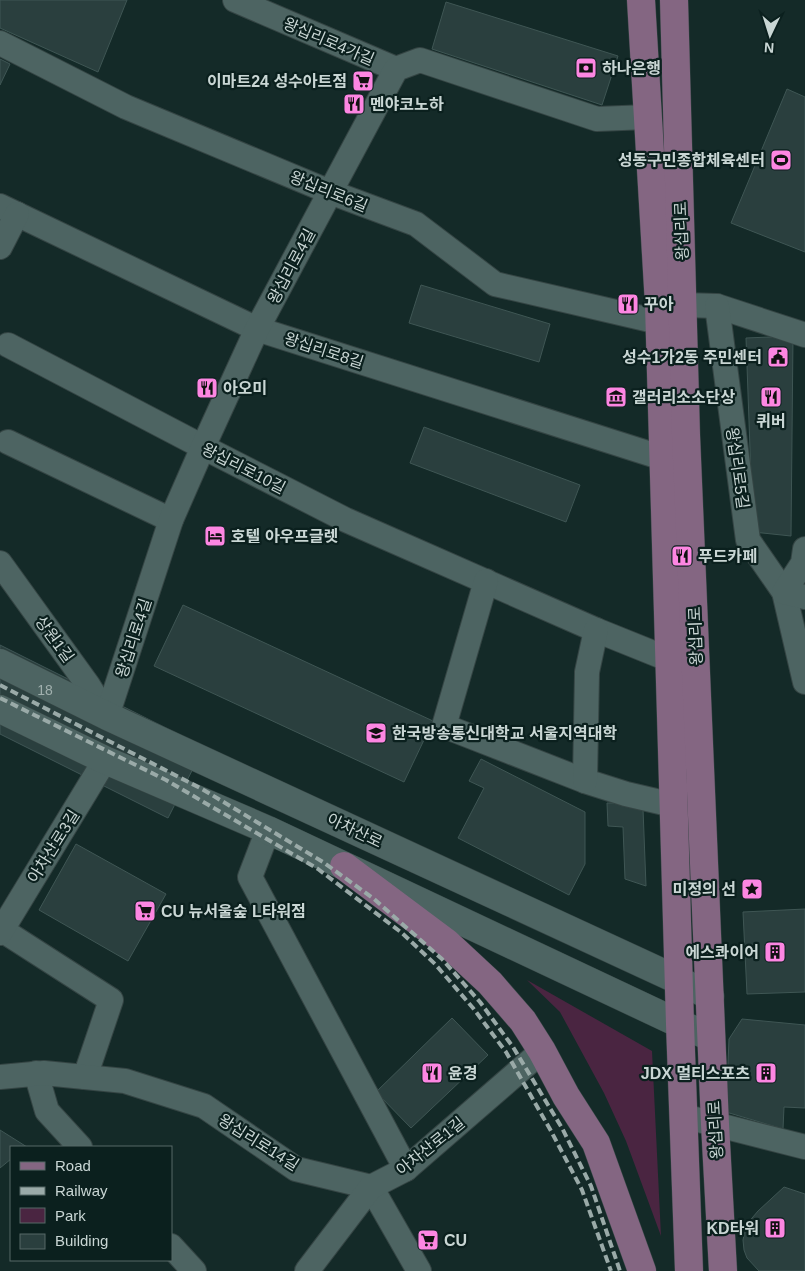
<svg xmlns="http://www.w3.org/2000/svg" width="805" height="1271" font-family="Helvetica,'Noto Sans KR',sans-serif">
  <rect width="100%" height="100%" fill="#142a28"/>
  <polygon fill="#4a2541" points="527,980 652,1051 661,1236 626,1141 604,1093 560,1012"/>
  <g fill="#2a3f3e" stroke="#3f5654">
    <polygon points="0,0 127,0 98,72 0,28"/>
    <polygon points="446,2 618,56 602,105 432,49"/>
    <polygon points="0,59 10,64 0,85"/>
    <polygon points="787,89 805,97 805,252 731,223"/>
    <polygon points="421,285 550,324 539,362 409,323"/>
    <polygon points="793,336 791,536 753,532 746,338"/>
    <polygon points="424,427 580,485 566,522 410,463"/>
    <polygon points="183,605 433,721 404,782 154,666"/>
    <polygon points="0,645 204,747 168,818 0,734"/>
    <polygon points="481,759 585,812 585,864 569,895 458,838 484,788 469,781"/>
    <polygon points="607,803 627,803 643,809 646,886 625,879 623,827 608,826"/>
    <polygon points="76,844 166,894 128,961 39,910"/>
    <polygon points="805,909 805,992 747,994 743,912"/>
    <polygon points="452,1018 488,1055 411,1128 376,1092"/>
    <polygon points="742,1019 805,1025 805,1108 784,1107 783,1129 726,1112 729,1039"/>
    <polygon points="0,1130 27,1147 11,1147 11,1159 0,1168"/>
    <polygon points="784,1187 805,1194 805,1271 759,1271 747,1258 744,1250 743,1240 745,1231 747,1224 758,1211"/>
  </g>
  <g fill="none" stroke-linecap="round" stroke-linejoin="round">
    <g stroke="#354544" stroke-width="26">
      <g id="minor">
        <polyline points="235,0 396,69"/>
        <polyline points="0,43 126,107 330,192 416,224 495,284 659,322"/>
        <polyline points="0,206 257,329 663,458"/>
        <polyline points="0,247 17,214"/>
        <polyline points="684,305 717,306 805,335"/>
        <polyline points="717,306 748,540 784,592 805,682"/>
        <polyline points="8,345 203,447 346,520 596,630 668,659"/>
        <polyline points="8,442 171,520"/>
        <polyline points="805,549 803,563 784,592 805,597"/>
        <polyline points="0,563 88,685 107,716"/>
        <polyline points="486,581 444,726 585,781 626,794 673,805"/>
        <polyline points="107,716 171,520 203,447 257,329 396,69 420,60 597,119 648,117"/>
        <polyline points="585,781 587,672 596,630"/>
        <polyline points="268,830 250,877 406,1169"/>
        <polyline points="2,930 111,1000 85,1077"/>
        <polyline points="0,933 105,760"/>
        <polyline points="36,1073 47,1111 80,1147"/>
        <polyline points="0,1077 44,1073 125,1081 204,1106 296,1169 371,1187 419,1271"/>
        <polyline points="683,1116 805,1147"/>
        <polyline points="171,1246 194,1271"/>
        <polyline points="307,1271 371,1187 406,1169 542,1051"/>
      </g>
    </g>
    <g stroke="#354544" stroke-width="29">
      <g id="secondary">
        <polyline points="0,663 107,716 678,980 710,996"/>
        <polyline points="0,709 105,760 268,830 680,1024 711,1037"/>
      </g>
    </g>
    <g stroke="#354544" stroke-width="29">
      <g id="primary">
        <polyline points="641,0 659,305 680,1024 689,1271"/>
        <polyline points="674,0 686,435 715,1124 723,1271"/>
        <polyline points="344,866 447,943 490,983 523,1021 542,1051 566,1096 596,1143 642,1271"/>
      </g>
    </g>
    <use href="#minor" stroke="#4d6462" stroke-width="24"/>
    <use href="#secondary" stroke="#4d6462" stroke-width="28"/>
    <use href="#primary" stroke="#846682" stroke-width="28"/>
    <g stroke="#9aaaa8" stroke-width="4" stroke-dasharray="8 4" stroke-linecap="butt">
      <polyline points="0,685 202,789 323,862 374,899 442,959 480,1002 513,1047 562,1128 591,1186 620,1271"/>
      <polyline points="0,698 166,780 318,869 402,933 435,964 473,1008 506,1052 551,1131 582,1190 611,1271"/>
    </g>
  </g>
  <defs>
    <g id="bank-square" transform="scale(1.125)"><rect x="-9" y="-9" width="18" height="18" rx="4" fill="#fd86e2" stroke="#0b201e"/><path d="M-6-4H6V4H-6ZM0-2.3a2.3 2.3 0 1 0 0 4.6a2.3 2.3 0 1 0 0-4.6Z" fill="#111"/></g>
    <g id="supermarket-square" transform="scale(1.125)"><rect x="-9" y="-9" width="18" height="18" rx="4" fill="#fd86e2" stroke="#0b201e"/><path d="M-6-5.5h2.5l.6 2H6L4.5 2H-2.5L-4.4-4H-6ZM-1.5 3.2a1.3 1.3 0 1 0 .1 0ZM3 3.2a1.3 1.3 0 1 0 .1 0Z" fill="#111"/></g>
    <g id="restaurant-square" transform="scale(1.125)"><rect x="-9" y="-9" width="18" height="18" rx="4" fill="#fd86e2" stroke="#0b201e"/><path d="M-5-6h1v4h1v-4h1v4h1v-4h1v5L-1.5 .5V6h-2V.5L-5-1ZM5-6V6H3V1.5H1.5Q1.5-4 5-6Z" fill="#111"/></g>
    <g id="stadium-square" transform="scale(1.125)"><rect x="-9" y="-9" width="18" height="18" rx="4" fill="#fd86e2" stroke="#0b201e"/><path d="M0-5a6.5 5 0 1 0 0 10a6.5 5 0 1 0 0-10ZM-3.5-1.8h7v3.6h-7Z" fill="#111"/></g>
    <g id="civic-square" transform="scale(1.125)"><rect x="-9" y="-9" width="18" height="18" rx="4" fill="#fd86e2" stroke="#0b201e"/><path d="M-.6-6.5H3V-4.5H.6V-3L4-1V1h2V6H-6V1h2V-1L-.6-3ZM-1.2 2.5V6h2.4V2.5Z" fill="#111"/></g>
    <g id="museum-square" transform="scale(1.125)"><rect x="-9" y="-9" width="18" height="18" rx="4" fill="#fd86e2" stroke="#0b201e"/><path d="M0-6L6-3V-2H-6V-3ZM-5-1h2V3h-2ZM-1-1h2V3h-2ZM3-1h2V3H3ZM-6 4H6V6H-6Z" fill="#111"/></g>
    <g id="hotel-square" transform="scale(1.125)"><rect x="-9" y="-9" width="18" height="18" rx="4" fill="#fd86e2" stroke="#0b201e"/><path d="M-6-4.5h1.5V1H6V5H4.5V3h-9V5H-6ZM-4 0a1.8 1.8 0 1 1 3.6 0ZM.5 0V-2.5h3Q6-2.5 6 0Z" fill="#111"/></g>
    <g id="university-square" transform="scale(1.125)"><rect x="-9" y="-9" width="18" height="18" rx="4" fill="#fd86e2" stroke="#0b201e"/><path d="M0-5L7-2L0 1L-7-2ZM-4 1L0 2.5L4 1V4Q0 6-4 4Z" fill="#111"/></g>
    <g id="sight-square" transform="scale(1.125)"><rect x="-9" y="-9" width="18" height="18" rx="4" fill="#fd86e2" stroke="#0b201e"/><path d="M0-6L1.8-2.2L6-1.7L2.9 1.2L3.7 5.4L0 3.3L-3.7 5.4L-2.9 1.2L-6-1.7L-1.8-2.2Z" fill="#111"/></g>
    <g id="building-square" transform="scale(1.125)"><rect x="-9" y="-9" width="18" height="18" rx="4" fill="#fd86e2" stroke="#0b201e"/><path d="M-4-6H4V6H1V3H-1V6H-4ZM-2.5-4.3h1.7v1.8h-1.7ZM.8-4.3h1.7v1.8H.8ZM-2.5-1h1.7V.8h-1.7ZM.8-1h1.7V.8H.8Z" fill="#111"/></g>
  </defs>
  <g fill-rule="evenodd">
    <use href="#bank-square" x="586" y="68"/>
    <use href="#supermarket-square" x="363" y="81"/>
    <use href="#restaurant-square" x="354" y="104"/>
    <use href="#stadium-square" x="781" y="160"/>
    <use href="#restaurant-square" x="628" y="304"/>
    <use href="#civic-square" x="778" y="357"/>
    <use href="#restaurant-square" x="207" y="388"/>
    <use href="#museum-square" x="616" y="397"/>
    <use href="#restaurant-square" x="771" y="397"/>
    <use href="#hotel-square" x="215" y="536"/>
    <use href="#restaurant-square" x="682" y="556"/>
    <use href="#university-square" x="376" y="733"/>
    <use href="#sight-square" x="752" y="889"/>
    <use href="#supermarket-square" x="145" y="911"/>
    <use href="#building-square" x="775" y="952"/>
    <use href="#restaurant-square" x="432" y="1073"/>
    <use href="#building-square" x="766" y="1073"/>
    <use href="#building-square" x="775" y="1228"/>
    <use href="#supermarket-square" x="428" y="1240"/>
  </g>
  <g text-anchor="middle" stroke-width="4.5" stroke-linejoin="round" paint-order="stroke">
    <g font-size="14" fill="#a1b0ae">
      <text x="45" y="695">18</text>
    </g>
    <g font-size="16" fill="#c9d6d4" stroke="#0b201e">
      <text transform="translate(329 41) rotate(23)" y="6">왕십리로4가길</text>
      <text transform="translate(329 191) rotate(22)" y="6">왕십리로6길</text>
      <text transform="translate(681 231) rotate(-92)" y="6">왕십리로</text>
      <text transform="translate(291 266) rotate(-62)" y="6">왕십리로4길</text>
      <text transform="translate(324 350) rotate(18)" y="6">왕십리로8길</text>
      <text transform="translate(244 468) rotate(27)" y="6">왕십리로10길</text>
      <text transform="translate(738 468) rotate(82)" y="6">왕십리로5길</text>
      <text transform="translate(695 636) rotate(-92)" y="6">왕십리로</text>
      <text transform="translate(133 638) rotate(-72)" y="6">왕십리로4길</text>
      <text transform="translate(55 639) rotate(54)" y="6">상원1길</text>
      <text transform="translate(355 830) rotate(25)" y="6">아차산로</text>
      <text transform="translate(53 846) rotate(-58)" y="6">아차산로3길</text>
      <text transform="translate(715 1130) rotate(-93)" y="6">왕십리로</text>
      <text transform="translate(259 1142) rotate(32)" y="6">왕십리로14길</text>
      <text transform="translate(430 1146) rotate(-39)" y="6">아차산로1길</text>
    </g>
    <g font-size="16" font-weight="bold" fill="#c9d6d4" stroke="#0b201e" text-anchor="start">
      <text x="602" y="74">하나은행</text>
      <text x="347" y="87" text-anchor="end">이마트24 성수아트점</text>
      <text x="370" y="110">멘야코노하</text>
      <text x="765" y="166" text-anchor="end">성동구민종합체육센터</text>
      <text x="644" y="310">꾸아</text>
      <text x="762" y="363" text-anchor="end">성수1가2동 주민센터</text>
      <text x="223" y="394">아오미</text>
      <text x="632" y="403">갤러리소소단상</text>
      <text x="771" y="427" text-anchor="middle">퀴버</text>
      <text x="231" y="542">호텔 아우프글렛</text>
      <text x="698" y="562">푸드카페</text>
      <text x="392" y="739">한국방송통신대학교 서울지역대학</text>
      <text x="736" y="895" text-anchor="end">미정의 선</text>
      <text x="161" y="917">CU 뉴서울숲 L타워점</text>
      <text x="759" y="958" text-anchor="end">에스콰이어</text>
      <text x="448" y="1079">윤경</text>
      <text x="750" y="1079" text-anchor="end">JDX 멀티스포츠</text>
      <text x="759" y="1234" text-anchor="end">KD타워</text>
      <text x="444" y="1246">CU</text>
    </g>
  </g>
  <rect x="10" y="1146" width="162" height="115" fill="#0b201e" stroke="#576967"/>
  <rect x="20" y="1162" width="25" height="8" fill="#846682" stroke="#576967"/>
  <text x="55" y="1171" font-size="15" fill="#c9d6d4">Road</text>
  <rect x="20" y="1187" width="25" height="8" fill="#9aaaa8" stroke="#576967"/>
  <text x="55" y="1196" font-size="15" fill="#c9d6d4">Railway</text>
  <rect x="20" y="1208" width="25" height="15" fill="#4a2541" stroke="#576967"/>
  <text x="55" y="1221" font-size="15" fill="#c9d6d4">Park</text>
  <rect x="20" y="1234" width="25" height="15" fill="#2a3f3e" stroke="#576967"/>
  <text x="55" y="1246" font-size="15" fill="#c9d6d4">Building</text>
  <g transform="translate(770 35) rotate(184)" stroke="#0b201e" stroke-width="4" paint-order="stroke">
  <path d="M0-4L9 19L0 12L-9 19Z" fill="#c9d6d4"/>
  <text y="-8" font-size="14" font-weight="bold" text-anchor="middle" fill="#c9d6d4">N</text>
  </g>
</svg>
